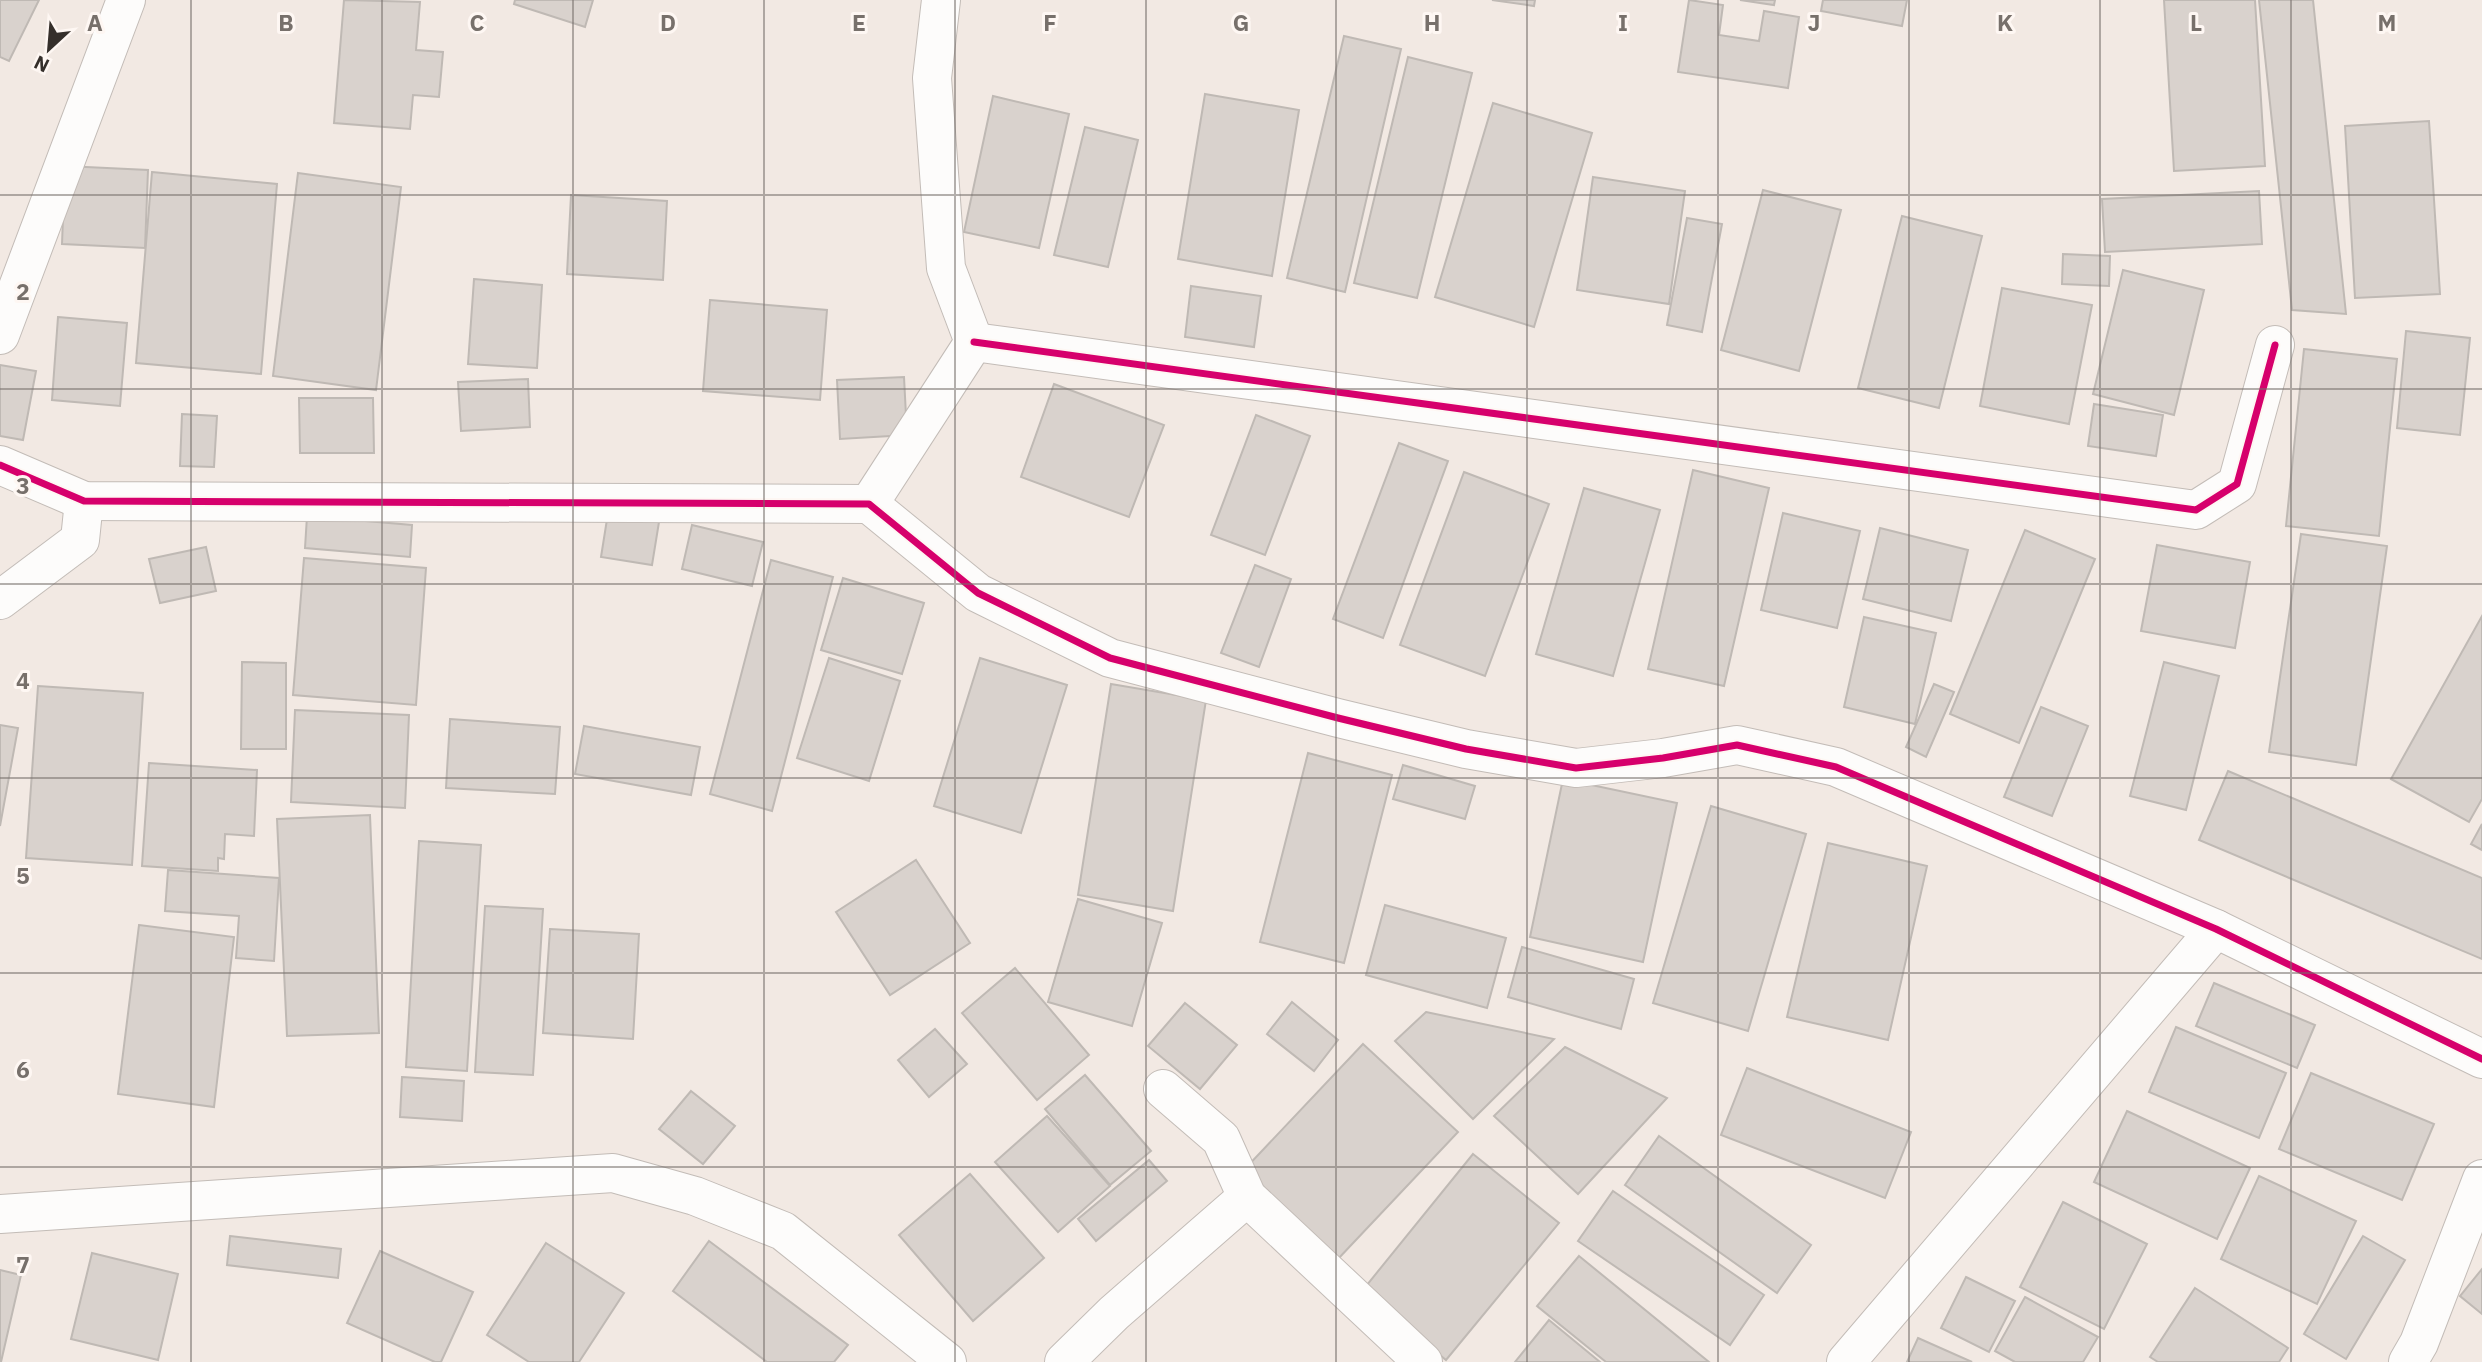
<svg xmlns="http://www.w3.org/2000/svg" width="2482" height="1362" font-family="'IBM Plex Sans',sans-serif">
  <rect width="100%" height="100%" fill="#f2e9e3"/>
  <g fill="#d9d2cd" stroke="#bfb9b4" stroke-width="2">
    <polygon points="0,0 39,0 9,61 0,57"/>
    <polygon points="344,0 420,2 416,50 443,52 439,97 413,95 410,129 334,123"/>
    <polygon points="515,0 593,0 585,27 514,4"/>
    <polygon points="1492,0 1535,0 1534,6"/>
    <polygon points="1689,0 1723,5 1719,35 1759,41 1764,11 1799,17 1788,88 1678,72"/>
    <polygon points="1740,0 1775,0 1774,5"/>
    <polygon points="1823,0 1907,0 1902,26 1821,11"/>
    <polygon points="2164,0 2255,0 2265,166 2174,171"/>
    <polygon points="2259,0 2313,0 2346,314 2292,310"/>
    <polygon points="1344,36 1401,49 1345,292 1287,278"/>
    <polygon points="1408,57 1472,73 1417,298 1354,283"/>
    <polygon points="1205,94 1299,110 1272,276 1178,259"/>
    <polygon points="993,96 1069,114 1039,248 964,232"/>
    <polygon points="1493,103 1592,133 1534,327 1435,297"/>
    <polygon points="2429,121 2440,294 2355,298 2345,126"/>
    <polygon points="1085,127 1138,140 1108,267 1054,255"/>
    <polygon points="65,166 148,170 145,248 62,244"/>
    <polygon points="152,172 277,184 261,374 136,363"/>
    <polygon points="298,173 401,187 376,390 273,376"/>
    <polygon points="1593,177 1685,191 1669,304 1577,290"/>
    <polygon points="1763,190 1841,210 1799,371 1721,350"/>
    <polygon points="2259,191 2262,244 2105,252 2102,199"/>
    <polygon points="571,195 667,201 663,280 567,274"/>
    <polygon points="1902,216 1982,236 1939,408 1858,388"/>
    <polygon points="1687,218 1722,224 1702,332 1667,325"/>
    <polygon points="2063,254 2110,256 2109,286 2062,284"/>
    <polygon points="2123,270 2204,290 2174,415 2093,394"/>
    <polygon points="474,279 542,285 537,368 468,364"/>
    <polygon points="1191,286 1261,296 1254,347 1185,337"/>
    <polygon points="2002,288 2092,305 2069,424 1980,406"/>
    <polygon points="710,300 827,310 820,400 703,391"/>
    <polygon points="58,317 127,323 120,406 52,400"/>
    <polygon points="2406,331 2470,338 2460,435 2397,428"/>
    <polygon points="2304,349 2397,359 2379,536 2286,526"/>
    <polygon points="0,365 36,371 23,440 0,436"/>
    <polygon points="904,377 907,435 840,439 837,380"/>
    <polygon points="528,379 530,427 461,431 458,382"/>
    <polygon points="1054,384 1164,425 1129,517 1021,477"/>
    <polygon points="299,398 373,398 374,453 300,453"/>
    <polygon points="2094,404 2163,415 2156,456 2088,446"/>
    <polygon points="182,414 217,416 214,467 180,466"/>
    <polygon points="1256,415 1310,436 1265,555 1211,535"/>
    <polygon points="1399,443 1448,461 1383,638 1333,619"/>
    <polygon points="1693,470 1769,488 1724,686 1648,669"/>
    <polygon points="1464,472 1549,504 1485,676 1400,645"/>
    <polygon points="1584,488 1660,510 1613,676 1536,654"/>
    <polygon points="608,513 659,522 652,565 601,557"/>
    <polygon points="1783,513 1860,531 1837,628 1761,610"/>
    <polygon points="307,516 412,525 410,557 305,548"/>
    <polygon points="692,525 763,542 752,586 682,569"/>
    <polygon points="1880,528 1968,550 1951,621 1863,599"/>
    <polygon points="2025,530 2095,559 2019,743 1950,714"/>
    <polygon points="2301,534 2387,546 2356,765 2269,752"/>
    <polygon points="2157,545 2250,562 2235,648 2141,631"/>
    <polygon points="206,547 216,591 160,603 149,559"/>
    <polygon points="304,558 426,568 416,705 293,695"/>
    <polygon points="771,560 833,577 772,811 710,794"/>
    <polygon points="1255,565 1291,579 1259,667 1221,653"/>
    <polygon points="843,578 924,603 902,674 821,650"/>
    <polygon points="2482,616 2482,799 2469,822 2391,779"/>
    <polygon points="1864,617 1936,633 1915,724 1844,707"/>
    <polygon points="829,658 900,681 869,781 797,758"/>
    <polygon points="980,658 1067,685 1021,833 934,806"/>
    <polygon points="242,662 286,663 286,749 241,749"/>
    <polygon points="2164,662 2219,676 2186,810 2130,796"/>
    <polygon points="1111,684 1206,700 1173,911 1078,895"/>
    <polygon points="1934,684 1954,692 1926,757 1906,747"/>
    <polygon points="38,686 143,693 132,865 26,858"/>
    <polygon points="2041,707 2088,726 2052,816 2004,797"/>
    <polygon points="295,710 409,715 405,808 291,802"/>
    <polygon points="450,719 560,727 555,794 446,788"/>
    <polygon points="0,725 18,728 0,826"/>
    <polygon points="584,726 700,747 691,795 575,774"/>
    <polygon points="1308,753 1392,775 1344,963 1260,942"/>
    <polygon points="149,763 257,770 254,836 225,834 224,859 218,858 218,871 142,866"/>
    <polygon points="1403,765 1475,786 1465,819 1393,799"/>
    <polygon points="2228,771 2482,878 2482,959 2199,840"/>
    <polygon points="1563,779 1677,803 1643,962 1530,937"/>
    <polygon points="1711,806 1806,834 1748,1031 1653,1003"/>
    <polygon points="370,815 379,1033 287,1036 277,819"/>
    <polygon points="2482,824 2482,850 2471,844"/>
    <polygon points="419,841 481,845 467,1071 406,1067"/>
    <polygon points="1828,843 1927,866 1888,1040 1787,1017"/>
    <polygon points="916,860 970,943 890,995 836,912"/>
    <polygon points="168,870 279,878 274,961 236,958 239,916 165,911"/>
    <polygon points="1078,899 1162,923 1132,1026 1048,1002"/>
    <polygon points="1385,905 1506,938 1487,1008 1366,975"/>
    <polygon points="485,906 543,909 533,1075 475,1072"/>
    <polygon points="139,925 234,937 214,1107 118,1094"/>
    <polygon points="550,929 639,934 633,1039 543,1033"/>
    <polygon points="1522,947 1634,979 1621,1029 1508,997"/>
    <polygon points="1015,968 1089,1055 1037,1100 962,1013"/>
    <polygon points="2214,983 2315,1025 2297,1068 2196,1026"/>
    <polygon points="1292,1002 1338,1040 1314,1071 1267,1034"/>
    <polygon points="1185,1003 1237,1045 1200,1089 1148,1046"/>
    <polygon points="1426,1012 1554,1039 1473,1119 1395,1041"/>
    <polygon points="2176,1027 2286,1073 2259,1138 2149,1092"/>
    <polygon points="935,1029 967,1064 929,1097 898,1060"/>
    <polygon points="1363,1044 1458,1132 1337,1260 1242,1172"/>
    <polygon points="1565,1047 1667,1098 1578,1194 1494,1116"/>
    <polygon points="1747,1068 1911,1132 1885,1198 1721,1135"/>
    <polygon points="2311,1073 2434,1124 2402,1200 2279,1149"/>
    <polygon points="1085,1075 1151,1151 1110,1185 1045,1109"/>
    <polygon points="402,1077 464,1081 462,1121 400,1117"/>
    <polygon points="691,1091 735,1126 703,1164 659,1129"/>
    <polygon points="2127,1111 2250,1168 2217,1239 2094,1182"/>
    <polygon points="1047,1116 1110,1186 1058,1232 995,1162"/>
    <polygon points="1659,1136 1811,1245 1777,1293 1625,1185"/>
    <polygon points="1473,1154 1559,1223 1446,1360 1362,1291"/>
    <polygon points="1149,1160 1167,1181 1096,1241 1078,1219"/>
    <polygon points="970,1174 1044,1258 973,1321 899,1235"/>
    <polygon points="2259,1176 2356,1221 2317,1304 2221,1259"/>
    <polygon points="1613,1191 1764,1295 1730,1345 1578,1241"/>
    <polygon points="2063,1202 2147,1244 2104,1329 2020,1287"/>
    <polygon points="230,1236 341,1249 338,1278 227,1265"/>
    <polygon points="2363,1236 2405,1260 2346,1359 2304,1334"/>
    <polygon points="709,1241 848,1345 834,1362 767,1362 673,1291"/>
    <polygon points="546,1243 624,1293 579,1362 529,1362 487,1335"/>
    <polygon points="380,1251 473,1292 441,1362 435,1362 347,1323"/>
    <polygon points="92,1253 178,1274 158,1360 71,1339"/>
    <polygon points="1579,1256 1709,1362 1606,1362 1537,1306"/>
    <polygon points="2482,1269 2482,1314 2460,1296"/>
    <polygon points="0,1270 21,1275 1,1362 0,1362"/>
    <polygon points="1966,1277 2015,1301 1989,1352 1941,1328"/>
    <polygon points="2195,1288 2288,1348 2279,1362 2158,1362 2150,1357"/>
    <polygon points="2025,1297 2098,1337 2083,1362 2015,1362 1995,1351"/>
    <polygon points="1549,1320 1600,1362 1515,1362"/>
    <polygon points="1918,1338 1972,1362 1907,1362"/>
  </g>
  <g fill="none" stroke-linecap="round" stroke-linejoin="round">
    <g stroke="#c3bcb7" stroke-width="40">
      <g id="street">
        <polyline points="0,335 126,0"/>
        <polyline points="974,342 2196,510 2237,484 2275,345"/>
        <polyline points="0,465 84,501 869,504 978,593 1110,658 1338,718 1466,749 1576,768 1663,758 1737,745 1836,767 2216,929 2482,1059"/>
        <polyline points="869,504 974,342 946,268 932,78 941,0"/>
        <polyline points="0,600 80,540 84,501"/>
        <polyline points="1163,1089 1221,1139 1247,1197 1423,1362"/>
        <polyline points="0,1214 613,1173 695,1196 783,1231 947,1362"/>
        <polyline points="1064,1362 1114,1313 1247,1197"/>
        <polyline points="1846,1362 2216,929"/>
        <polyline points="2408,1362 2419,1343 2482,1179"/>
      </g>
    </g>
    <use href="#street" stroke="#fdfcfb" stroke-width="38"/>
    <g stroke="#fef7f3" stroke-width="11">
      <g id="cycleway">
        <polyline points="974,342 2196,510 2237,484 2275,345"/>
        <polyline points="0,465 84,501 869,504 978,593 1110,658 1338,718 1466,749 1576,768 1663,758 1737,745 1836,767 2216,929 2482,1059"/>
      </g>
    </g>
    <use href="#cycleway" stroke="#d6006c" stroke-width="7"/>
  </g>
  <path fill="none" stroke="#77706b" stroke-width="2" stroke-opacity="0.55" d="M191,0V1362M382,0V1362M573,0V1362M764,0V1362M955,0V1362M1146,0V1362M1336,0V1362M1527,0V1362M1718,0V1362M1909,0V1362M2100,0V1362M2291,0V1362M0,195H2482M0,389H2482M0,584H2482M0,778H2482M0,973H2482M0,1167H2482"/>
  <g font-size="23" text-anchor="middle" font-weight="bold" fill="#77706b" stroke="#fef7f3" stroke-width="6" stroke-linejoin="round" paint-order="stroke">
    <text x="95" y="31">A</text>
    <text x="286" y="31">B</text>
    <text x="477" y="31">C</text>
    <text x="668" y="31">D</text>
    <text x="859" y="31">E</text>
    <text x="1050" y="31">F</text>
    <text x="1241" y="31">G</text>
    <text x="1432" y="31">H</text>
    <text x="1623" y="31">I</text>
    <text x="1814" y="31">J</text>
    <text x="2005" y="31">K</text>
    <text x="2196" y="31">L</text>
    <text x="2387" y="31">M</text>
    <text x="23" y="300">2</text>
    <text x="23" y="494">3</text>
    <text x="23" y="689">4</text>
    <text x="23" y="884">5</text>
    <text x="23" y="1078">6</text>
    <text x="23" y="1273">7</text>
  </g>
  <g transform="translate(49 49) rotate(206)" stroke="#fef7f3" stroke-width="5" paint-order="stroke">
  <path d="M0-5L12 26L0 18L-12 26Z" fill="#352f2b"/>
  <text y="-10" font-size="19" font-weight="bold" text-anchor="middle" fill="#352f2b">N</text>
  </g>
</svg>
